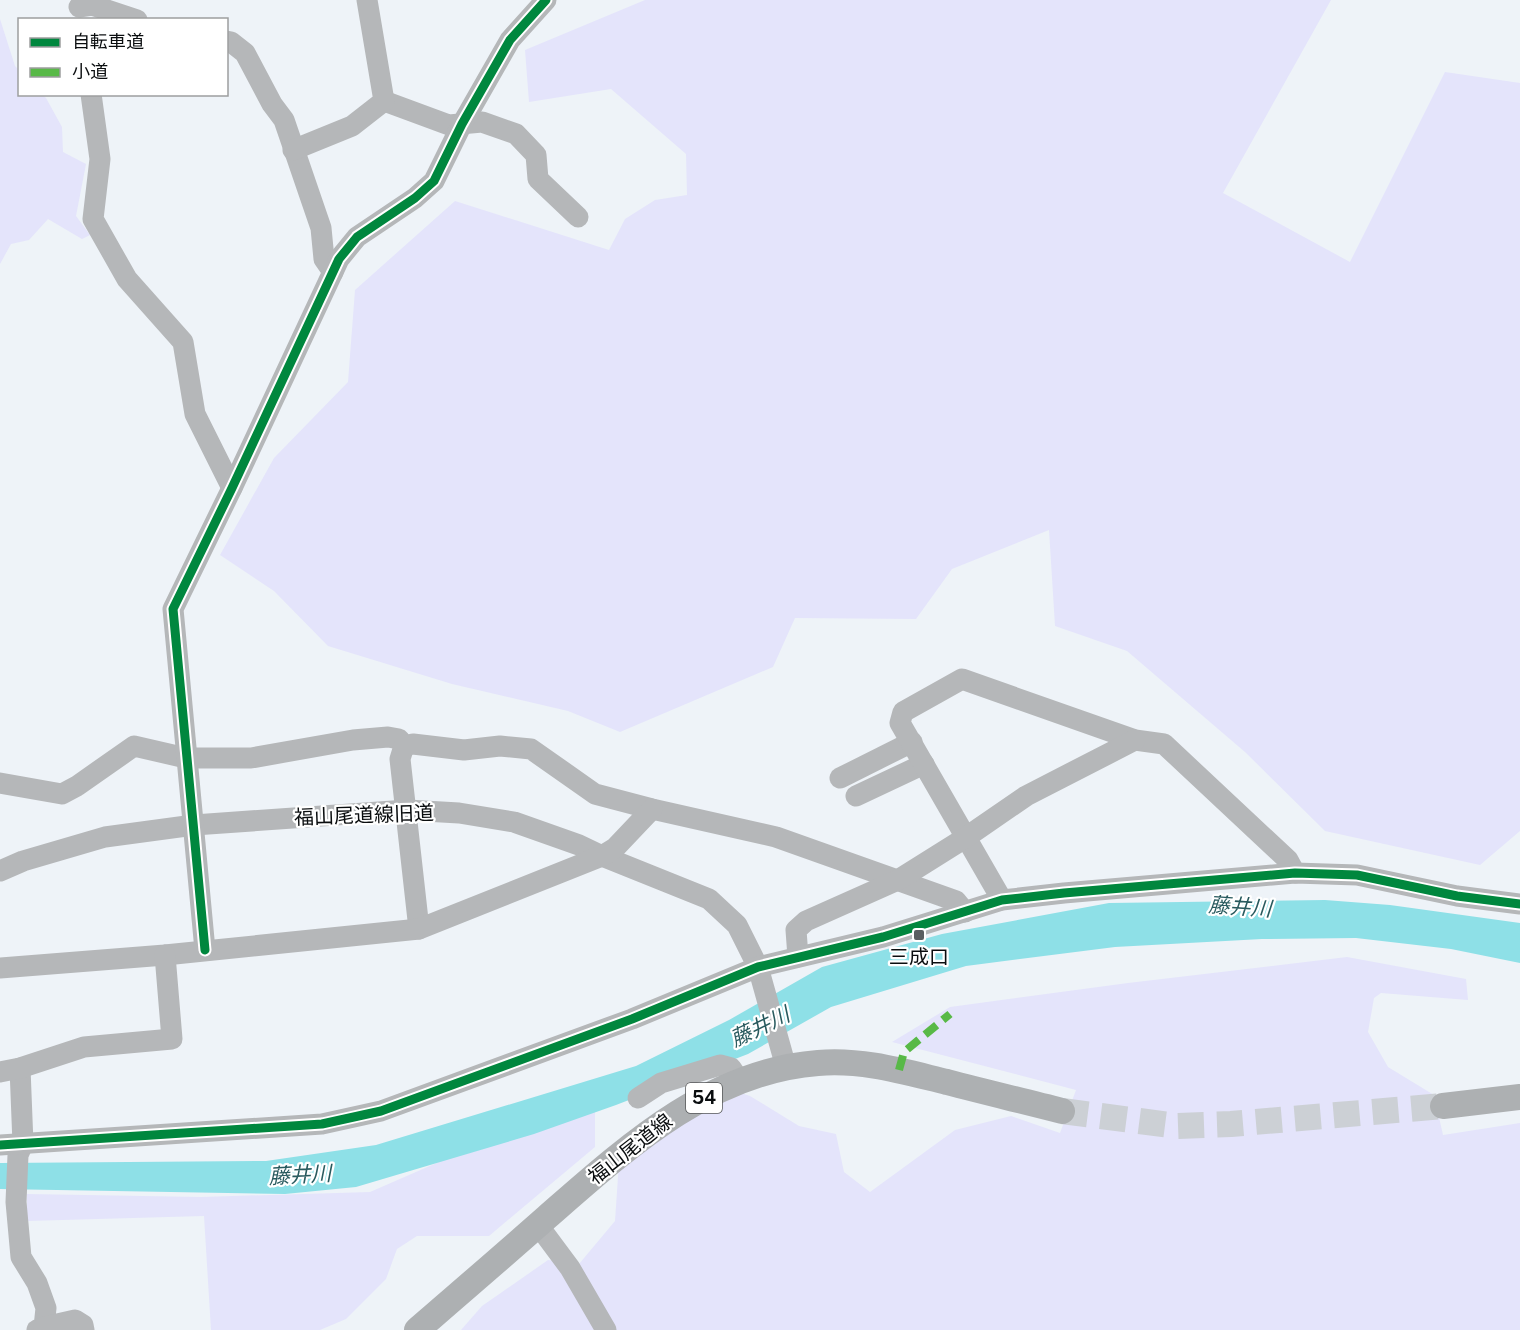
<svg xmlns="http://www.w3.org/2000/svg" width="1520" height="1330" font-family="'Public Sans','Noto Sans JP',sans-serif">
  <rect width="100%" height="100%" fill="#eef3f8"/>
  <g fill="#e4e4fb">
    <polygon points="645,0 1331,0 1223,193 1350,262 1445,72 1520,83 1520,831 1480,865 1325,831 1245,752 1127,651 1055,626 1049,530 952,569 916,619 795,618 773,667 620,732 568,711 452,684 328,646 274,591 220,555 274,458 348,382 355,290 455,201 609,250 625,219 655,200 687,195 686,154 611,89 529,102 525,50"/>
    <polygon points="0,19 15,66 19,70 20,94 43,95 46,98 62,127 63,152 86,164 76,216 90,235 82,239 48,219 29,240 11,244 0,264"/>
    <polygon points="1347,957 1466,979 1468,1000 1381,993 1374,998 1368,1032 1388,1067 1434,1095 1443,1135 1520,1123 1520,1330 461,1330 482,1306 548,1260 579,1264 615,1221 619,1162 714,1084 750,1096 799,1126 836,1134 844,1172 870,1192 955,1130 1011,1116 1060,1133 1076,1090 892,1042 950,1007 1128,983"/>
    <polygon points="595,1094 595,1147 489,1236 417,1236 397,1249 386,1279 346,1319 320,1330 211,1330 204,1216 27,1221 27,1194 201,1197 370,1192"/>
  </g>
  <polygon fill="#8ee0e7" points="1325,900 1390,905 1520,923 1520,963 1451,949 1356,938 1262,939 1115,947 966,966 831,1007 748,1054 616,1105 534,1134 356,1187 285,1194 0,1189 0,1163 266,1161 376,1145 636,1066 729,1020 822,967 942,934 1109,903"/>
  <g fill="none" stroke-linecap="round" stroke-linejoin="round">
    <polyline stroke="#ccd0d5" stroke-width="26" stroke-dasharray="26 13" stroke-linecap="butt" points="1062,1111 1178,1126 1231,1124 1443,1106"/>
    <g stroke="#b5b7b9" stroke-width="21">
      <polyline points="79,7 92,5 137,20"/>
      <polyline points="226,41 231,42 245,53 272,104 284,120 321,228 324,259 333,272"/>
      <polyline points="91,94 100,159 93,219 127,279 183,342 195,414 232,488"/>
      <polyline points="384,101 449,125 482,122 516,134 536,155 538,179 578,217"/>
      <polyline points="293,150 352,126 384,101 367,0"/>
      <polyline points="840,778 912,742"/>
      <polyline points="0,783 62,794 77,786 134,746 186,758 251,758 353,740 388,737 399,739 404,746"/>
      <polyline points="856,796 924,764"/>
      <polyline points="0,871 23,861 105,837 194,825 407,810 459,813 514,822 579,845 602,856 709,899 737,925 758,967 786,1067"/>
      <polyline points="1002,900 900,723 903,712 962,679 1135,740 1164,744 1288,860 1295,873"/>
      <polyline points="419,929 400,759 404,746 413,744 464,750 500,746 531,749 595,794 652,809 776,837 956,901 965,912"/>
      <polyline points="205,950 173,609 232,488 339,259 357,237 415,198 434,181 462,124 510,40 546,0"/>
      <polyline points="798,957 796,930 806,921 898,880 965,838 1026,796 1135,740"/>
      <polyline points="0,968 165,955 419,929 602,856 615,848 652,809"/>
      <polyline points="20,1068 23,1144 18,1155 16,1202 21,1257 37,1283 46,1308 44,1327 37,1330"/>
      <polyline points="0,1072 20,1068 84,1047 172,1039 165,955"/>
      <polyline points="638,1098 661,1083 720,1065 731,1068 740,1081"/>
      <polyline points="0,1145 322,1124 381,1111 632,1019 758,967 883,937 1002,900 1064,893 1295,873 1357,875 1457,896 1520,904"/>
      <polyline points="538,1225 570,1268 606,1330"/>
      <polyline points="44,1327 75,1320 83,1325 84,1330"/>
    </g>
    <g stroke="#adb0b2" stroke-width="26">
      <polyline points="1443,1106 1520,1097"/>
      <path d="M417,1330C461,1292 504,1255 547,1217C625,1149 709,1071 818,1063C862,1059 905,1072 947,1082C985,1092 1023,1101 1062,1111"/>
    </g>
    <polyline stroke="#58b947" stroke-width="8" stroke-dasharray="15 8" stroke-linecap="butt" points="899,1070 904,1052 950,1014"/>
    <g stroke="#fff" stroke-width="13">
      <g id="cycleway">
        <polyline points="205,950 173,609 232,488 339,259 357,237 415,198 434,181 462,124 510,40 546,0"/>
        <polyline points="0,1145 322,1124 381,1111 632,1019 758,967 883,937 1002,900 1064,893 1295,873 1357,875 1457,896 1520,904"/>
      </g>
    </g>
    <use href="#cycleway" stroke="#00873e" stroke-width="9"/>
  </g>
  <rect fill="#5a5e61" stroke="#fff" stroke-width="2" x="913" y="929" width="12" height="12" rx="3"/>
  <g text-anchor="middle" stroke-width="4.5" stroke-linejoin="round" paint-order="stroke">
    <rect fill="#fff" stroke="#545657" stroke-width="1.5" x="686" y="1083" width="36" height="30" rx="4.5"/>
    <g font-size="18" font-weight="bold" fill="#0a0d0f">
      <text x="704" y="1104">54</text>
    </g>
    <g font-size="20" fill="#0a0d0f" stroke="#fff">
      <text transform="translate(364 815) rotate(-2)" y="7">福山尾道線旧道</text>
      <text transform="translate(630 1149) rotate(-38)" y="7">福山尾道線</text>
    </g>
    <g font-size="20" fill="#0a0d0f" stroke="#fff">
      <text x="919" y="964">三成口</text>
    </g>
    <g font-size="21" font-style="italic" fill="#285a5e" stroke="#fff">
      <text transform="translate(1240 907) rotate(4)" y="7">藤井川</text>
      <text transform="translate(760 1027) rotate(-26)" y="7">藤井川</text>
      <text transform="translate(300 1175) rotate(-3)" y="7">藤井川</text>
    </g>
  </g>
  <rect x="18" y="18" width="210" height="78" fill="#ffffff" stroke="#9d9e9f" stroke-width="1.5"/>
  <rect x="30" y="38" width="30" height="9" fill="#00873e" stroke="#9d9e9f" stroke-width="1.5"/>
  <text x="72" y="48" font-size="18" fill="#0a0d0f">自転車道</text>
  <rect x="30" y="68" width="30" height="9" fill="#58b947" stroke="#9d9e9f" stroke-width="1.5"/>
  <text x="72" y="78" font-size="18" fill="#0a0d0f">小道</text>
</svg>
